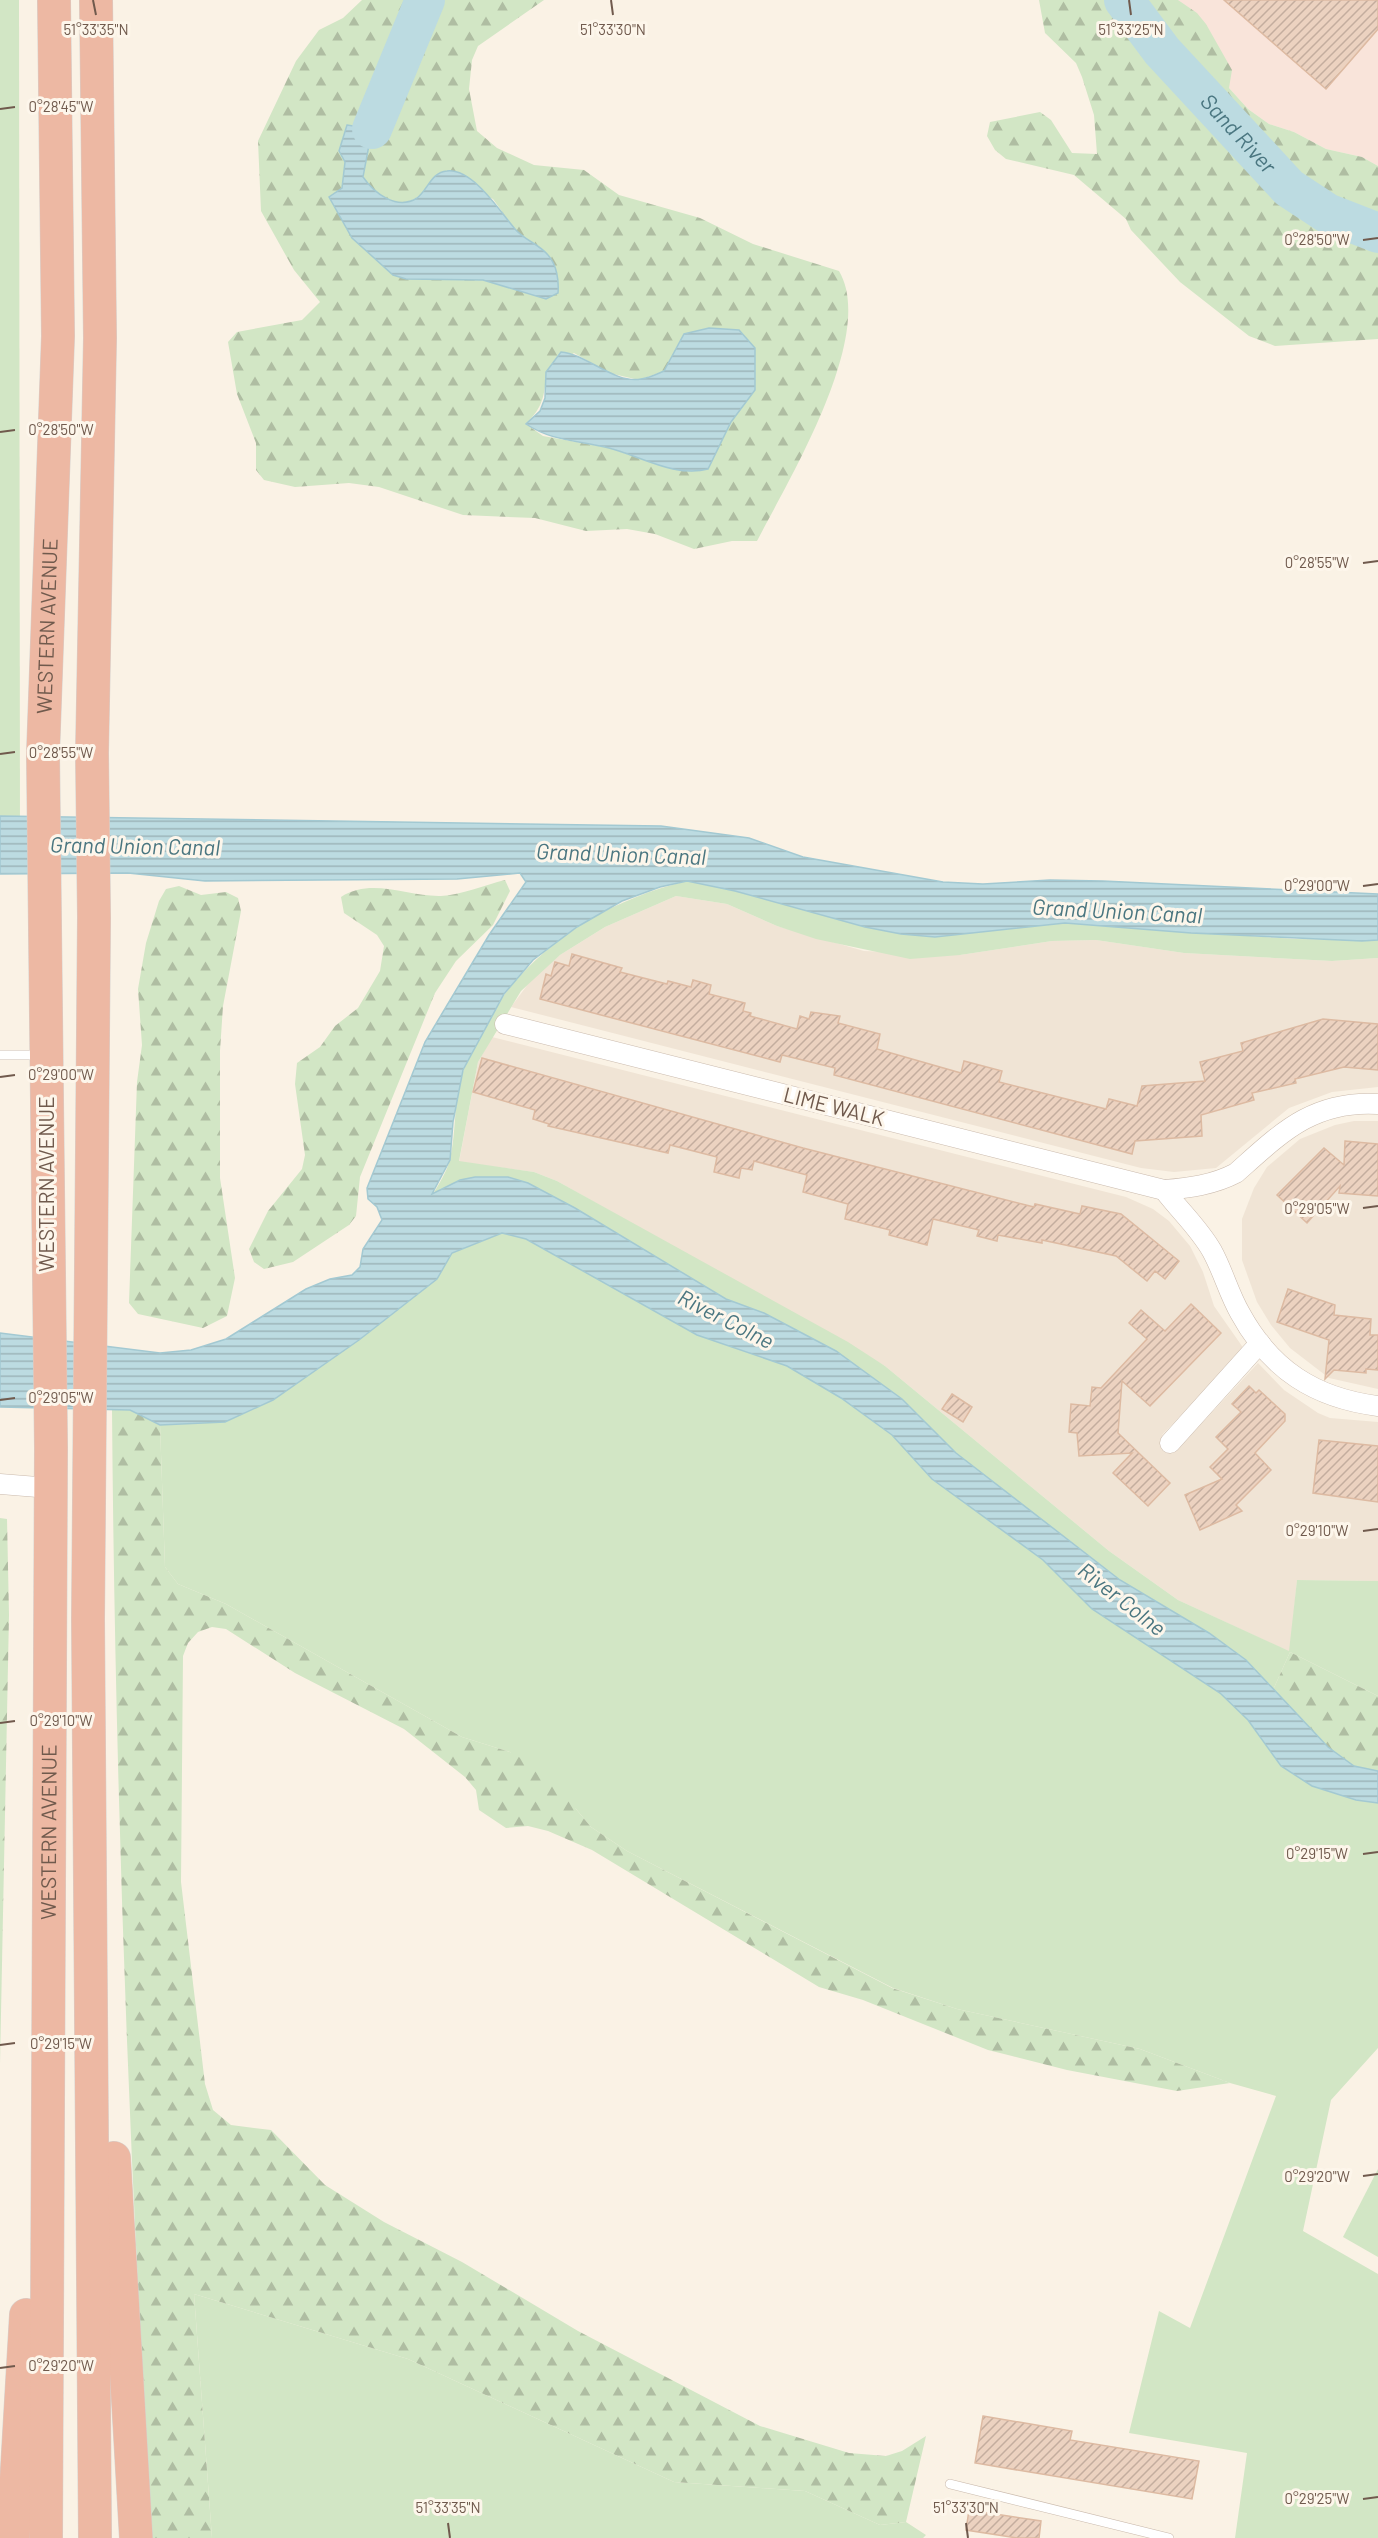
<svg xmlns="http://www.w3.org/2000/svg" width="1378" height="2538" font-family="Barlow,sans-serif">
  <defs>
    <pattern id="forest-firs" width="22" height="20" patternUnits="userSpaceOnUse" patternTransform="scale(1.5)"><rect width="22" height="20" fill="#d2e6c5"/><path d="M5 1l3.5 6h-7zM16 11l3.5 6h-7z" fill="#afbda2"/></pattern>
    <pattern id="water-rules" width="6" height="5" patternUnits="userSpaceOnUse" patternTransform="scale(1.5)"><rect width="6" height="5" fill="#bcdbe1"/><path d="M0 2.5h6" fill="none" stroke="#9db5b9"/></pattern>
    <pattern id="building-hatch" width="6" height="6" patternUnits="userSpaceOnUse" patternTransform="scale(1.5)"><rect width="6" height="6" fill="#ecd2c0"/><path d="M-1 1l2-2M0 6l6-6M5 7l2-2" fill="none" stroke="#c4ad9e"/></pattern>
  </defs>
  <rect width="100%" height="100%" fill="#faf2e5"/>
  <g fill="#f0e4d5">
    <polygon points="676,896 727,904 777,926 864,951 960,955 1052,941 1096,940 1184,953 1332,961 1378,958 1378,1087 1332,1092 1289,1108 1216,1168 1174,1172 1141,1168 511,1007 534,976 560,955 605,927"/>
    <polygon points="492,1037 1126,1197 1153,1209 1169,1221 1190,1246 1203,1272 1214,1306 1244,1349 1162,1435 1177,1450 1258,1363 1284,1390 1318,1413 1330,1418 1378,1422 1378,1581 1297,1580 1290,1652 1178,1600 1109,1551 885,1366 557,1181 534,1172 459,1162 478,1062"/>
    <polygon points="1354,1121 1378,1121 1378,1389 1329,1378 1290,1348 1271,1325 1257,1302 1242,1260 1242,1219 1254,1188 1267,1167 1300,1139 1335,1125"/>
  </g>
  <polygon fill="#f9e4da" points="1178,0 1378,0 1378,166 1362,157 1326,149 1294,132 1269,124 1248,109 1229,88"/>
  <g fill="#d2e6c5">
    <polygon points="0,0 19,0 20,845 0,845"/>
    <path d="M687,881L735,891L865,927L901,934L935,937L1065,923L1295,939L1378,940V958L1332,961L1184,953L1096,940L1052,941L960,955L910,959L816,939L777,926L727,904L676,896L605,927L560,955L521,991L478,1062L459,1161L534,1172L557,1181L848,1342L885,1366L1109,1551L1178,1600L1289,1651L1297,1580L1378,1581V1696L1290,1652L1273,1690L1246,1660L1209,1633L1120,1580L956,1453L902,1399L836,1351L764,1313L726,1299L575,1208L528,1183L508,1177L432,1196C438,1185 447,1172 450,1159C457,1130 453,1098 464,1069C500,969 586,905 687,881Z"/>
    <polygon points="502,1233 526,1239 697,1335 787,1366 841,1398 892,1435 932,1479 1043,1560 1092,1609 1220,1693 1248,1720 1281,1766 1356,1800 1378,1803 1378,2048 1331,2100 1303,2231 1378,2274 1378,2538 1235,2538 1247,2453 1129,2433 1159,2311 1190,2328 1276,2096 1230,2083 1140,2049 957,2009 893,1988 627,1851 591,1827 576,1809 510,1752 462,1737 226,1604 178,1584 165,1567 160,1425 225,1422 273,1400 359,1340 437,1279 452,1253"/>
    <polygon points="1378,2169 1378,2257 1343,2237"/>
    <polygon points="194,2294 408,2359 674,2482 805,2491 880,2525 906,2522 926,2535 923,2538 212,2538"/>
  </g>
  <g fill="url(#forest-firs)" fill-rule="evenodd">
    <path d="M362,0H544L478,46L472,60L469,89L477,131L497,148L534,165L584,170L619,195L700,218L753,244L839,271C877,335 788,481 757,541H732L694,549L655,534L627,529L586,531L535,518L463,515L379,487L349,483L295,487L264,480L256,470V443L237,394L228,342L237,332L302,320L320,302L294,270L261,211L258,141L296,61L319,30L343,18ZM372,129L363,178C374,194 396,210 416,198C423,194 430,183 435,176L493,199L516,231L548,255L546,299L483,280L406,279L329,197L342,188L345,162ZM574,353L609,373L639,380L664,371L755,390L731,422L708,468L658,465L610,448L543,436L526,424C543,407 545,395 546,372Z"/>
    <polygon points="1039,0 1178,0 1197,13 1206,24 1232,70 1229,88 1248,109 1269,124 1294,132 1326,149 1362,157 1378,166 1378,339 1275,346 1249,336 1180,282 1131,230 1126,219 1074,175 1006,159 995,150 987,136 990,122 1040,112 1051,120 1072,153 1097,154 1094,115 1082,77 1076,63 1045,33"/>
    <path d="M505,880L510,891L493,925L456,961L435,993L360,1177L356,1216L349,1225L293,1262L264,1269L254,1262L249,1249L268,1211L302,1169L305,1155L295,1084L297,1063L320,1047L335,1026L358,1008L380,971L384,946L377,935L344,913L341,897C372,877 408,897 441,896C461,895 485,885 505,880Z"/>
    <polygon points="179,886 201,895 226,892 238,898 241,911 223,1006 220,1051 220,1178 235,1278 227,1316 203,1328 138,1314 129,1303 137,1082 142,1045 138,989 146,943 159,901 166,889"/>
    <path d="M112,1410H130L160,1425L165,1567L178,1584L226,1604L462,1737L510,1752L557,1778L576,1809L591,1827L627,1851L892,1988L957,2009L1140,2049L1230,2083L1177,2091L1067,2070L988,2050L863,2000L819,1987L592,1850L548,1831L528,1826L506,1828L479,1810L476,1790L465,1777L404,1729L295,1673L226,1629L212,1627L198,1632L188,1643L183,1656L181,1882L205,2084L213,2110L231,2125L271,2130L325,2185L384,2222L462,2262L578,2331L760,2426L849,2453L886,2456L902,2451L926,2436L906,2522L880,2525L805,2491L674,2482L408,2359L194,2294L212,2538H152C129,2163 115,1786 112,1410Z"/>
    <polygon points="0,1518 7,1519 9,1615 0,2064"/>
    <polygon points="1290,1652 1378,1696 1378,1771 1354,1766 1328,1747 1273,1690"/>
  </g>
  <g fill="url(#water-rules)" stroke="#a3c9d2" stroke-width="1.5">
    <path d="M347,125L372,129L363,177C374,193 397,211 417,198C428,190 431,172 447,171C473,168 501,213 515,229C524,240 539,244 548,255C557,265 559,281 558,293L546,299L483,280L406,279L393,275L352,238L329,197L342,188L345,162L339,151Z"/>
    <path d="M709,328L739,330L755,348V390L731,422L708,469C676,478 640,456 609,448C579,440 553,442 526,424L540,411L545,398L546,372L561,352C587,354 614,384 641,379C649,378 657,374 664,371L684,334Z"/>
    <polygon points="0,816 661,826 749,838 803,857 943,882 983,884 1050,880 1103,881 1378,894 1378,940 1362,941 1191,933 1065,923 935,937 901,934 865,927 735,891 687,881 660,887 622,901 577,927 533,960 504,994 463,1070 453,1122 450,1160 432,1194 460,1180 475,1177 508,1177 528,1183 575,1208 726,1299 764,1313 836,1351 902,1399 956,1453 1120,1580 1209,1633 1246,1660 1328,1747 1354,1766 1378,1771 1378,1803 1356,1800 1312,1786 1281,1766 1248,1720 1220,1693 1092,1609 1043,1560 932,1479 892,1435 841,1398 787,1366 697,1335 526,1239 502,1233 452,1253 437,1279 359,1340 273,1400 225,1422 160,1425 130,1410 0,1407 0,1333 160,1353 191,1350 226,1339 306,1289 330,1279 352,1275 360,1267 363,1249 382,1220 377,1207 368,1199 367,1188 425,1042 489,935 526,882 520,873 457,879 205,881 128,873 0,874"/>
  </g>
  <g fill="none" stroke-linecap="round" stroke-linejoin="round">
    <g stroke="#bcdbe1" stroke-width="40">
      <path id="s1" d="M1124,0L1162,51L1289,188L1327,213L1378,233"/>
      <polyline points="372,129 425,0"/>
    </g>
  </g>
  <g fill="url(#building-hatch)" stroke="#ddbaa2" stroke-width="1.5">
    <polygon points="1224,0 1378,0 1378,29 1326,89"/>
    <polygon points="572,954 622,968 620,972 667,984 668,981 691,987 693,980 711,985 709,994 745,1003 743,1011 751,1013 750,1016 797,1029 800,1016 809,1019 811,1012 840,1016 838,1023 880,1034 877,1049 961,1073 964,1061 1002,1071 999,1082 1106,1109 1109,1099 1137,1106 1142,1086 1205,1081 1200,1062 1243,1051 1241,1043 1323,1019 1378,1024 1378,1070 1344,1067 1295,1079 1296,1083 1252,1093 1254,1100 1201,1115 1202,1136 1135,1141 1132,1154 834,1075 835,1068 782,1055 780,1062 540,999 546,974 551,976 555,962 569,966"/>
    <polygon points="482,1058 803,1148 1034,1207 1035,1204 1080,1214 1082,1206 1121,1214 1179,1261 1165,1279 1155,1271 1147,1281 1116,1256 1042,1240 1042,1243 998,1235 997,1241 977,1236 979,1230 933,1219 927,1245 889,1235 890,1230 845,1219 848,1204 803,1192 807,1175 754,1161 752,1170 741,1168 739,1178 714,1172 717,1157 670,1145 668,1153 548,1126 549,1124 533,1119 535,1110 473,1092"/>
    <polygon points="1345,1141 1378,1144 1378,1196 1339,1193 1340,1186 1307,1223 1277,1195 1324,1148 1344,1165"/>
    <polygon points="1288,1289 1335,1305 1334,1315 1371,1319 1370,1335 1378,1335 1378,1370 1366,1369 1366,1373 1334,1370 1325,1379 1329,1340 1277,1322"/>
    <polygon points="1191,1304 1221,1333 1150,1406 1122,1381 1118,1433 1170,1483 1148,1506 1113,1473 1132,1453 1079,1456 1077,1433 1069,1432 1071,1404 1090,1406 1092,1387 1101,1388 1147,1339 1129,1323 1141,1310 1165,1331"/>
    <polygon points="1249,1386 1256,1393 1259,1390 1285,1414 1285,1421 1255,1453 1271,1470 1236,1505 1242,1511 1200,1530 1185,1495 1222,1479 1210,1467 1228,1449 1216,1437 1241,1412 1232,1404"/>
    <polygon points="952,1394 972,1407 963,1422 942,1409"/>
    <polygon points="1319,1440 1378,1446 1378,1502 1313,1493"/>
    <polygon points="983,2416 1072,2431 1070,2440 1199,2461 1192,2499 975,2463"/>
    <polygon points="969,2510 1041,2521 1039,2538 1017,2538 966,2530"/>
  </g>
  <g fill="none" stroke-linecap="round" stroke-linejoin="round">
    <g stroke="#cabaad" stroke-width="10">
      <g id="lane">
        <polyline points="0,1055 41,1055"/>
        <polyline points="950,2484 1169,2538"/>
      </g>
    </g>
    <g stroke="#cabaad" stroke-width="21">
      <g id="street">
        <path d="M505,1024L1164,1190C1189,1188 1213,1185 1236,1173C1281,1133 1313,1100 1378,1104"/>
        <path d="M1164,1190C1179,1210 1199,1228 1212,1251C1223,1271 1229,1294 1240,1313C1271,1370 1315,1398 1378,1406"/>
        <polyline points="1170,1443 1260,1343"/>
        <polyline points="0,1484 50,1488"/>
      </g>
    </g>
    <g stroke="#d7d1cd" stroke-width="34">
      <g id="highway">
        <polyline points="114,2158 136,2538"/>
        <polyline points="13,2538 26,2315"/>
        <path id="s2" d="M46,2538L51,1448L43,754L58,336L54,0"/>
        <polyline points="95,2538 88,1619 94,917 92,753 100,338 96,0"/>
      </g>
    </g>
    <use href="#lane" stroke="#fff" stroke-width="9"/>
    <use href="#street" stroke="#fff" stroke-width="20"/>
    <use href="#highway" stroke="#edb8a3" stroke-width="33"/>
  </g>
  <path fill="none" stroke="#705a4d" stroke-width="2" d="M93,0L96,15M611,0L613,15M1129,0L1131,15M0,109L15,107M1363,240L1378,238M0,432L15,430M1363,563L1378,561M0,754L15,752M1363,886L1378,884M0,1077L15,1075M1363,1208L1378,1206M0,1400L15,1398M1363,1531L1378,1529M0,1723L15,1721M1363,1854L1378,1852M0,2045L15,2043M1363,2176L1378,2174M0,2368L15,2366M1363,2499L1378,2497M448,2523L450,2538M966,2523L968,2538"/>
  <g text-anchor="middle" stroke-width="6" stroke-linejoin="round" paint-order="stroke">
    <g font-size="21" fill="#705a4d" stroke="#fdf6eb">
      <text dy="7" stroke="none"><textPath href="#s2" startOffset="1912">WESTERN AVENUE</textPath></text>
      <text transform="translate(834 1107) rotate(14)" y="7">LIME WALK</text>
      <text transform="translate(47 1184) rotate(-90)" y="7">WESTERN AVENUE</text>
      <text dy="7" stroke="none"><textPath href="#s2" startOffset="706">WESTERN AVENUE</textPath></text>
    </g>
    <g font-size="22" font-style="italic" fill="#4a7680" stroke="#fdf6eb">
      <text dy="8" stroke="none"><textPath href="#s1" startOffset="176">Sand River</textPath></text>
      <text transform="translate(135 846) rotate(1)" y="8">Grand Union Canal</text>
      <text transform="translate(621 854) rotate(2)" y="8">Grand Union Canal</text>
      <text transform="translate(1117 911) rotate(3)" y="8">Grand Union Canal</text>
      <text transform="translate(726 1319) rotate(27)" y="8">River Colne</text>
      <text transform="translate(1122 1599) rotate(38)" y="8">River Colne</text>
    </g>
  </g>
  <g font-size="15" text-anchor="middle" fill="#705a4d" stroke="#fdf6eb" stroke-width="6" stroke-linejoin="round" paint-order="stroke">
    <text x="96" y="35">51°33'35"N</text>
    <text x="613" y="35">51°33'30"N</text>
    <text x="1131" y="35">51°33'25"N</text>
    <text x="61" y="112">0°28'45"W</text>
    <text x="1317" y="245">0°28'50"W</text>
    <text x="61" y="435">0°28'50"W</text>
    <text x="1317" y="568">0°28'55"W</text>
    <text x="61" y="758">0°28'55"W</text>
    <text x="1317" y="891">0°29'00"W</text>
    <text x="61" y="1080">0°29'00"W</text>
    <text x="1317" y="1214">0°29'05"W</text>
    <text x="61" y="1403">0°29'05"W</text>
    <text x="1317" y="1536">0°29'10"W</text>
    <text x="61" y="1726">0°29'10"W</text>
    <text x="1317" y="1859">0°29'15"W</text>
    <text x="61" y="2049">0°29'15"W</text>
    <text x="1317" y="2182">0°29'20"W</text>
    <text x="61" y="2371">0°29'20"W</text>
    <text x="1317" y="2504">0°29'25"W</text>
    <text x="448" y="2513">51°33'35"N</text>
    <text x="966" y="2513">51°33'30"N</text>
  </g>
</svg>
